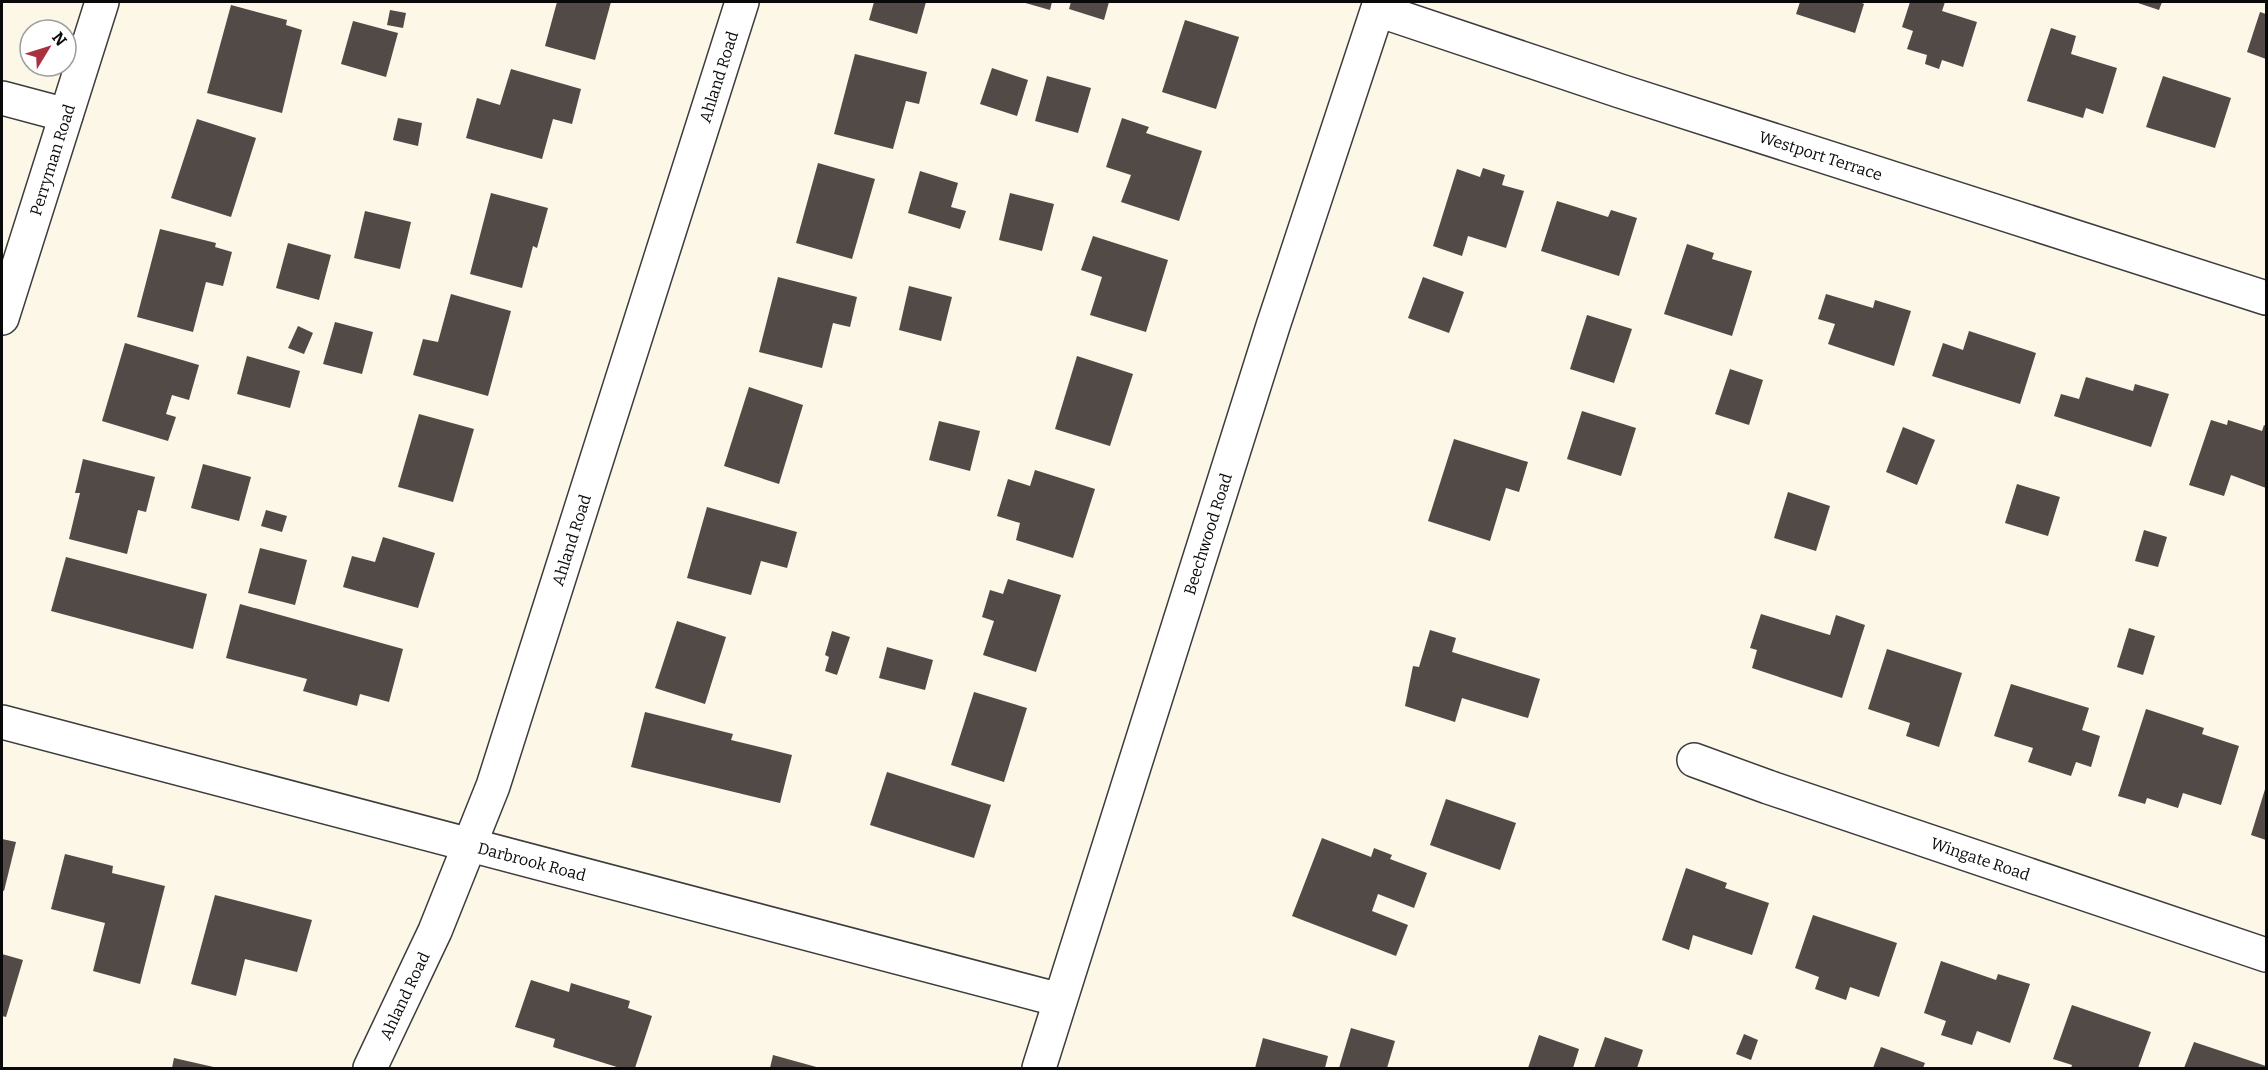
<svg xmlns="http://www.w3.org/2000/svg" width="2268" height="1070" font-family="Bitter,serif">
  <rect width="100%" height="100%" fill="#fdf7e8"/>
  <g fill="#514a47">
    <polygon points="557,2 611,2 595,60 545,46"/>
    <polygon points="874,2 926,2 917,34 869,20"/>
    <polygon points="1022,2 1052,2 1050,10"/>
    <polygon points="1071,2 1109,2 1104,20 1069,9"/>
    <polygon points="1800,2 1860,2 1864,4 1855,33 1796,14"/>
    <polygon points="1910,2 1945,2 1942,11 1977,22 1963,67 1942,60 1939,69 1925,64 1927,55 1907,49 1913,31 1902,27"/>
    <polygon points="2135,2 2162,2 2159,10"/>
    <polygon points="231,5 287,20 286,25 302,30 282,113 207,93"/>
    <polygon points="390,10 406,13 403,28 387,25"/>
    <polygon points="2260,12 2266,14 2266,59 2247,52"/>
    <polygon points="1185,20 1239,37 1216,109 1162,92"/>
    <polygon points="353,21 398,33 386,77 341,64"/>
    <polygon points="2051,28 2076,36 2071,54 2117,68 2103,114 2086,108 2083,118 2027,101"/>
    <polygon points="855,54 927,72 919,104 906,101 893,149 834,134"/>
    <polygon points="992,68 1028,80 1017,116 980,104"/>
    <polygon points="511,69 581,89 572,124 553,119 542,159 466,138 477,98 500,105"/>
    <polygon points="1047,76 1091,88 1078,133 1035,121"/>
    <polygon points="2163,76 2231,98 2215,148 2146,127"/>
    <polygon points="398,118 422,123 418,146 393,140"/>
    <polygon points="1122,118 1149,127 1146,133 1202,151 1179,221 1121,202 1131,175 1106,167"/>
    <polygon points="197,119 256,138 231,217 171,198"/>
    <polygon points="818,163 875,179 852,259 796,243"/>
    <polygon points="1483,168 1505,175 1502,185 1524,191 1506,248 1468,236 1462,256 1433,246 1457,169 1480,177"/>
    <polygon points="920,171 958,183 951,207 966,211 960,229 908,213"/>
    <polygon points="491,193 548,208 537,248 533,246 522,288 470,274"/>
    <polygon points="1010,193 1054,204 1042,251 999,240"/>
    <polygon points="1557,201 1608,217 1611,210 1637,218 1619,276 1541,251"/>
    <polygon points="365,211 411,222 400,269 354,258"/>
    <polygon points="160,229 216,243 215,247 232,252 223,286 206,282 193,332 137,317"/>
    <polygon points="1093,236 1168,260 1146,332 1090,315 1102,277 1081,270"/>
    <polygon points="288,243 331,255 319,300 276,288"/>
    <polygon points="1687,244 1714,253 1712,259 1752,271 1732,336 1664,314"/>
    <polygon points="778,277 857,297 850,327 833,323 822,368 759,352"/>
    <polygon points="1423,277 1464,292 1449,333 1408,318"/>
    <polygon points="909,286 952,297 941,341 899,330"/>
    <polygon points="451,294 511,311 488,396 413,375 423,339 438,342"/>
    <polygon points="1826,294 1873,308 1875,300 1911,311 1894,366 1828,344 1835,324 1818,319"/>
    <polygon points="1587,315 1632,329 1614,383 1570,369"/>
    <polygon points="335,322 373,332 362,374 323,364"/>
    <polygon points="298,326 313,333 304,354 288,348"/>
    <polygon points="1969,331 2036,353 2020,404 1932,376 1943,343 1963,350"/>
    <polygon points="125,343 199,365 189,400 172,395 166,414 176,417 168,441 102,421"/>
    <polygon points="247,356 300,371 290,408 237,394"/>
    <polygon points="1077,356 1133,374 1110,446 1055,429"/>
    <polygon points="1730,369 1763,380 1749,425 1715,414"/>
    <polygon points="2086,377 2133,391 2135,384 2169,394 2151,447 2054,416 2061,394 2079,399"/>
    <polygon points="749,387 803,405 779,484 724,466"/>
    <polygon points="1582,411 1636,428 1621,476 1567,459"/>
    <polygon points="419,414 474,429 453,502 398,487"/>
    <polygon points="2211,420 2227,425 2228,420 2262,431 2264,425 2266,426 2266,488 2231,475 2224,496 2189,485"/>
    <polygon points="939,421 980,431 970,471 929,460"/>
    <polygon points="1903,427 1935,440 1917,485 1886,472"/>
    <polygon points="1454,439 1528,462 1519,492 1506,488 1490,541 1428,521"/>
    <polygon points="83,459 155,477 146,512 138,510 127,554 69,539 80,493 75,493"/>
    <polygon points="203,464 251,477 239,521 191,508"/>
    <polygon points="1035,470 1095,489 1073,558 1016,540 1020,523 997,516 1008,479 1030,486"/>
    <polygon points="2017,484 2060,497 2048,536 2005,523"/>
    <polygon points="1788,492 1830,506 1816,551 1774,538"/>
    <polygon points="707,507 797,532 787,568 761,561 751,595 687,578"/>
    <polygon points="266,510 287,516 282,532 261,526"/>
    <polygon points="2144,530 2167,537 2158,567 2135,561"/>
    <polygon points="383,537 435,553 418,608 343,587 352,556 375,562"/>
    <polygon points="260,548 307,560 295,605 248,593"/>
    <polygon points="66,557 207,594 193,649 51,611"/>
    <polygon points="1008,579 1061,595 1036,672 983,655 994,621 982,617 990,590 1003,594"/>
    <polygon points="240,604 403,649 389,702 360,694 357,706 303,691 307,679 226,658"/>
    <polygon points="1761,614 1830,635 1836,615 1865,625 1842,698 1752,668 1757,650 1750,648"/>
    <polygon points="677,621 726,637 705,704 655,688"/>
    <polygon points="2129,628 2155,636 2143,675 2117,667"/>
    <polygon points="1430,630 1456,638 1452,652 1540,679 1528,718 1462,698 1455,722 1405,706 1413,666 1419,667"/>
    <polygon points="832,631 850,637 837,675 825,671 829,657 825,655"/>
    <polygon points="887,647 933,660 925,690 879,678"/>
    <polygon points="1887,649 1962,673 1939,747 1906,736 1910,723 1868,709"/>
    <polygon points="2011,684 2089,708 2082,730 2100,736 2091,767 2076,762 2071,776 2028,762 2033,748 1994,736"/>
    <polygon points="974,692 1027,708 1004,782 951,765"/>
    <polygon points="2146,709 2204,728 2202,734 2239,746 2221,805 2183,793 2178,808 2147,798 2145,804 2118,796"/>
    <polygon points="645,712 733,734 731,740 792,755 780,803 631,767"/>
    <polygon points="887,772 991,805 974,858 870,825"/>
    <polygon points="2266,786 2266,840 2251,835"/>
    <polygon points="1446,799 1516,823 1500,870 1430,845"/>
    <polygon points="1322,838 1371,857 1374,848 1392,855 1390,859 1427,873 1414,908 1378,894 1372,911 1408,925 1396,956 1292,916"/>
    <polygon points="2,839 16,842 4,891 2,890"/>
    <polygon points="65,854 113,866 112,873 165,886 140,984 93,971 105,923 51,909"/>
    <polygon points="1686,868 1727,883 1725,888 1769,903 1752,955 1693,935 1689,950 1662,940"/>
    <polygon points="215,895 312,920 297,972 245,959 236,996 191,984"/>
    <polygon points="1813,915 1897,943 1879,997 1850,987 1846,1000 1815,989 1819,977 1795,968"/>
    <polygon points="2,954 23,960 6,1017 2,1016"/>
    <polygon points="1941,961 1996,980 1998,974 2030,984 2010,1043 1977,1031 1972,1045 1941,1035 1946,1021 1924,1013"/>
    <polygon points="531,980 569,992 571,983 630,1001 628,1008 652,1016 635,1068 620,1068 553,1047 555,1039 515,1027"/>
    <polygon points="2072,1005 2151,1032 2138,1068 2071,1068 2072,1065 2053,1059"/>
    <polygon points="1351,1028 1395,1041 1387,1068 1339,1068"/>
    <polygon points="1744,1034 1758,1040 1751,1060 1736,1054"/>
    <polygon points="1539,1035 1579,1049 1573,1068 1528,1068"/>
    <polygon points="1605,1037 1643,1050 1637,1068 1594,1068"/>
    <polygon points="1263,1038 1328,1056 1325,1068 1255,1068"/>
    <polygon points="2194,1042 2266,1066 2266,1068 2184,1068"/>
    <polygon points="1881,1047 1925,1063 1923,1068 1873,1068"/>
    <polygon points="773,1055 820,1068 770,1068"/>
    <polygon points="174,1058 218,1068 172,1068"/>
  </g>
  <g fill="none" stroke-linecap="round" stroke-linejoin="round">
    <g stroke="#3c3c3c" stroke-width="36">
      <g id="street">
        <path id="s1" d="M1378,10L1620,91L2266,298"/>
        <polyline points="2,98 66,115"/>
        <path id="s2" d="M2,318L102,2"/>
        <path id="s3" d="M2,722L1060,1000"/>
        <path id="s4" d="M1694,760L1768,787L2266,955"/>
        <path id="s5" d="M370,1068L435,931L493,786L742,2"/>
        <path id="s6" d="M1039,1068L1273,326L1380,2"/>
      </g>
    </g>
    <use href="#street" stroke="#fff" stroke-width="33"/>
  </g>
  <g text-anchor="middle" stroke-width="6" stroke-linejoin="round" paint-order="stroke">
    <g font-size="16" fill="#090909" stroke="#fff">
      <text dy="6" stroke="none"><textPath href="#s5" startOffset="1052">Ahland Road</textPath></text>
      <text dy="6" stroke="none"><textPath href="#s1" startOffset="466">Westport Terrace</textPath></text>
      <text dy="6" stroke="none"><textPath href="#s2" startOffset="166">Perryman Road</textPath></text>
      <text dy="6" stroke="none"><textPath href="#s6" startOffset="560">Beechwood Road</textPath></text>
      <text dy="6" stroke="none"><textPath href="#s5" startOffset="566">Ahland Road</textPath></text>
      <text dy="6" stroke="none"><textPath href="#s4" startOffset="303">Wingate Road</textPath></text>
      <text dy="6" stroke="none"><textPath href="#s3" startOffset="548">Darbrook Road</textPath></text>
      <text dy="6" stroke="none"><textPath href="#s5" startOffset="80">Ahland Road</textPath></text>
    </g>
  </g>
  <rect width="2268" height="1070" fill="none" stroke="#090909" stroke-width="6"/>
  <g transform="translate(48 48) rotate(52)"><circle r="28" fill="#ffffff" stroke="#9d9d9d" stroke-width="1.5"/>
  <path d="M0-4.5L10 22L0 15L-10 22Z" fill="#a93241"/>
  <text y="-9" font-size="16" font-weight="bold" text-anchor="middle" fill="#090909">N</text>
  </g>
</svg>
